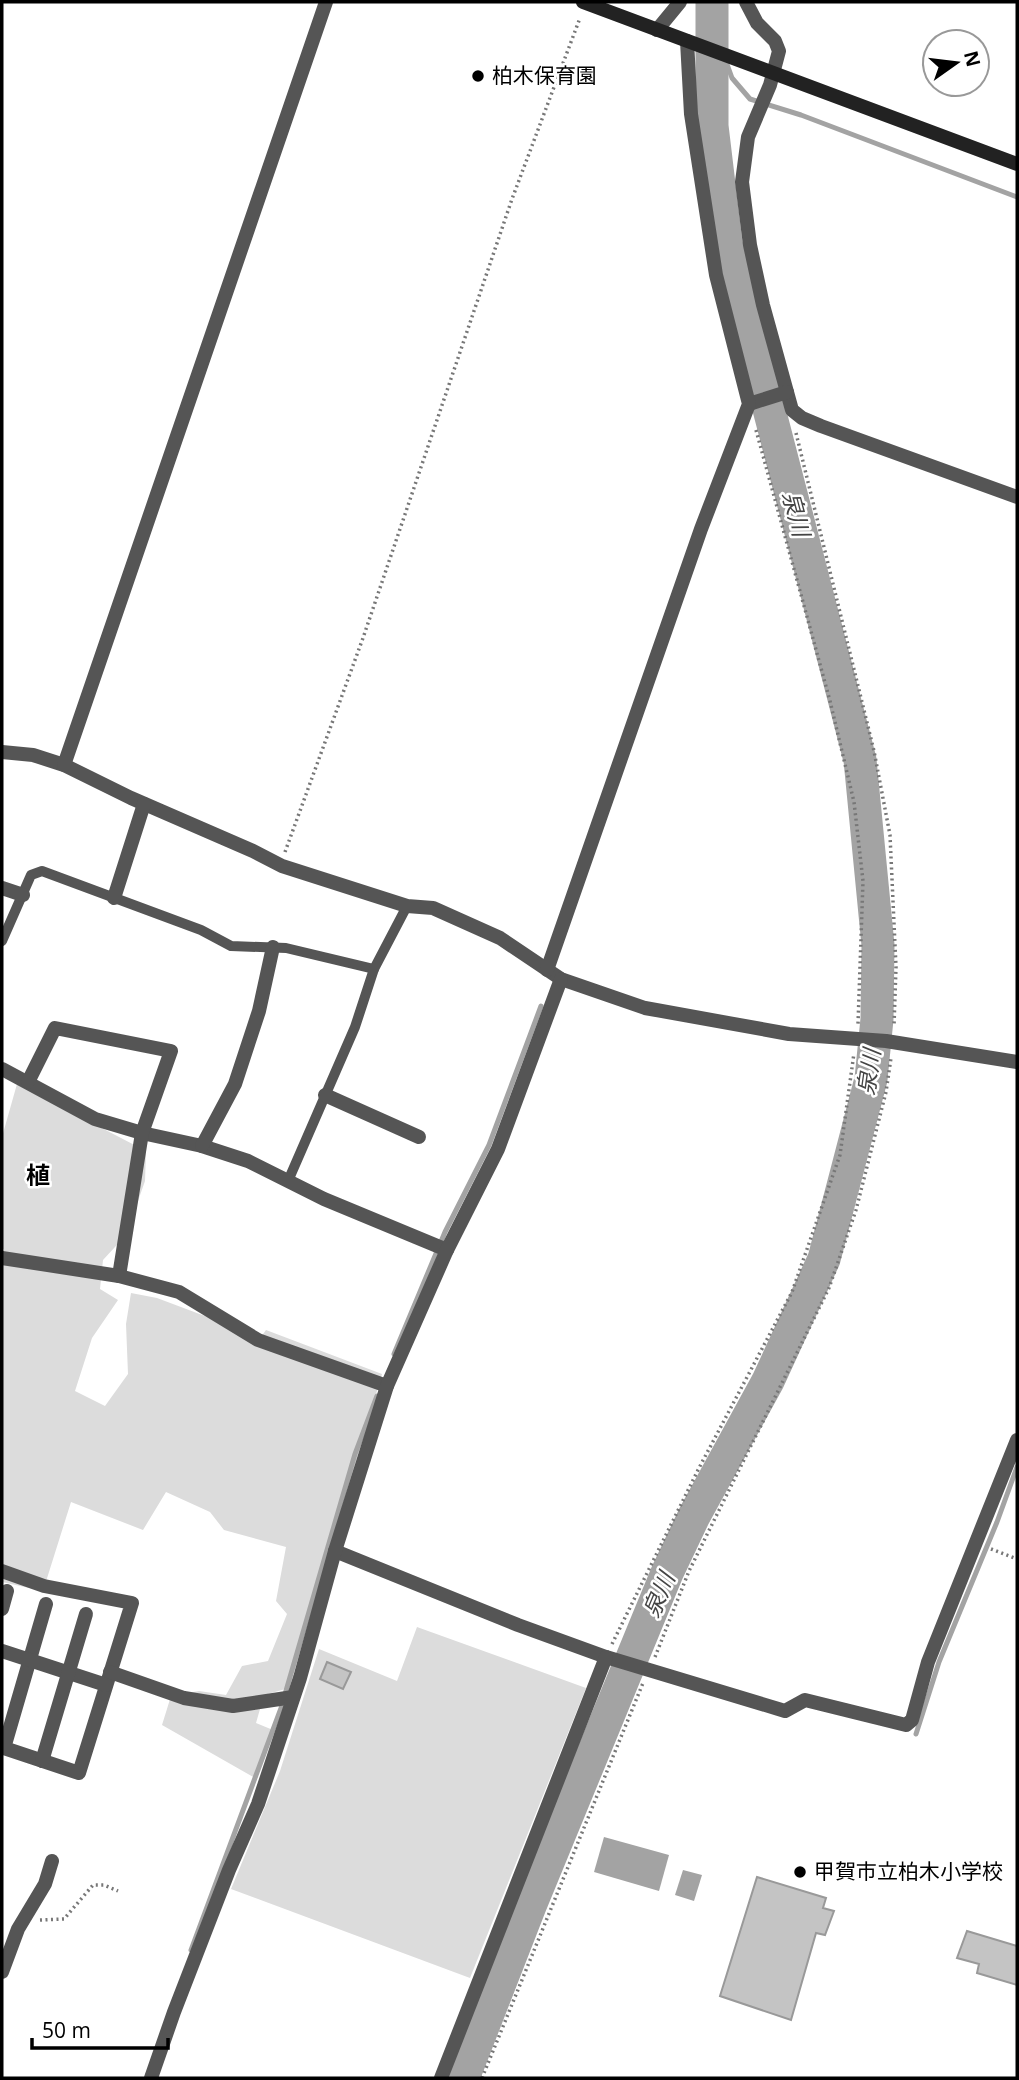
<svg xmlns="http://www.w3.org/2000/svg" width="1019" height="2080" font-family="'Open Sans','Noto Sans JP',sans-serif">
  <rect width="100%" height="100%" fill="#fff"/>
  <g fill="#dcdcdc">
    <polygon points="17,1084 146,1151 145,1181 126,1235 103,1260 100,1289 118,1300 92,1338 75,1391 105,1406 128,1374 126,1324 131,1293 157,1298 261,1337 266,1330 382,1374 289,1688 264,1695 256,1723 273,1730 255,1778 162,1725 171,1696 199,1691 226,1695 242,1666 268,1661 287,1614 276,1601 286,1547 224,1530 210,1512 166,1492 143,1530 71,1502 43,1591 2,1582 2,1261 4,1249 2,1249 2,1137"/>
    <polygon points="417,1627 586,1688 470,1978 231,1889 280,1771 319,1649 397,1681"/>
  </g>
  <g fill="#a3a3a3">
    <polygon points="604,1837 669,1855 659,1891 594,1872"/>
    <polygon points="683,1870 702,1875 694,1901 675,1895"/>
  </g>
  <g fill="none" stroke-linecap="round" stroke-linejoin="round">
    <g stroke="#a3a3a3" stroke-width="5">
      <polyline points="712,23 732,78 750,99 801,115 1017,197"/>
      <polyline points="394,1354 445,1232 489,1145 541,1006"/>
      <polyline points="916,1734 939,1662 997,1522 1017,1467"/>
      <polyline points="191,1950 281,1708 355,1454 377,1396"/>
    </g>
    <polyline stroke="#a3a3a3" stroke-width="33" points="463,2078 530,1906 667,1573 694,1516 768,1381 824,1259 871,1079 877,1019 878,945 860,760 726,243 712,126 712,2"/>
  </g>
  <g fill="#c4c4c4" stroke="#999" stroke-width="2">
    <polygon points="327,1662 351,1672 343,1689 320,1679"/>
    <polygon points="757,1877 826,1898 823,1908 834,1911 825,1935 816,1933 791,2020 720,1996"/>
    <polygon points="967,1931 1017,1946 1017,1985 977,1973 979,1964 957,1958"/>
  </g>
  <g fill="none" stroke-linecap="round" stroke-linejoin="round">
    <g stroke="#777" stroke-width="3.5" stroke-dasharray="2 3.5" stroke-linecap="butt">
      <polyline points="756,430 830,701 854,802 863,881 858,1024"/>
      <polyline points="796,433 874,751 890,835 896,967 894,1026"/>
      <polyline points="285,852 363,638 512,199 580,18"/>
      <polyline points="991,1549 1017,1559"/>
      <polyline points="612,1644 699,1468 792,1292 840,1155 854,1053"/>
      <polyline points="655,1657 689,1571 829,1288 856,1210 886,1092 891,1058"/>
      <polyline points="40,1920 64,1919 93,1885 104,1885 118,1891"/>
      <polyline points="482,2078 643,1683"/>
    </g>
    <g stroke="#555" stroke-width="10">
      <polyline points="2,941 31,875 42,871 201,930 231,946 286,948 374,969"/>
      <polyline points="288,1181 355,1027 374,969 407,906"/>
    </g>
    <g stroke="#555" stroke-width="14">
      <polyline points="746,2 757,23 775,41 779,51 770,85 748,137 742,182 750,245 763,305 792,410 802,418 821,426 1017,497"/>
      <polyline points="657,30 680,2"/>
      <polyline points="749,404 787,392"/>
      <polyline points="2,752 33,755 64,765 131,798 253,851 282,866 407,906 433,908 500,938 561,979 645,1008 789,1034 886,1041 1017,1062"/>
      <polyline points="64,765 326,2"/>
      <polyline points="2,888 23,895"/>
      <polyline points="114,898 144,804"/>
      <polyline points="547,970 701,529 749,404 716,275 691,114 687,41"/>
      <polyline points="2,1069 95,1119 142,1133 202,1146 248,1161 324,1199 447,1250"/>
      <polyline points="28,1082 55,1028 171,1051 142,1133 119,1276"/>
      <polyline points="325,1095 419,1137"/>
      <polyline points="202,1146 235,1084 259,1011 273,947"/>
      <polyline points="2,1258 119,1276 179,1292 258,1340 387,1386"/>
      <polyline points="335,1551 518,1625 606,1657 785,1711 805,1700 906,1725 912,1720 928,1662 1017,1440"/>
      <polyline points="2,1571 44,1586 132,1603 79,1773 4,1748 46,1604"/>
      <polyline points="2,1609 7,1591"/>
      <polyline points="2,1651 106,1685"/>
      <polyline points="110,1672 184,1698 233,1706 293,1697"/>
      <polyline points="42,1761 86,1614"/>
      <polyline points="2,1972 18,1929 45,1884 52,1861"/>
      <polyline points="151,2078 174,2012 229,1870 258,1804 300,1678 335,1551 387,1386 447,1250 498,1149 561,979"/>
      <polyline points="441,2078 606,1657"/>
    </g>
    <polyline stroke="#222" stroke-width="14" points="583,2 1017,164"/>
  </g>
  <g fill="#000" stroke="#fff" stroke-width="2.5">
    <circle cx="478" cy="76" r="7"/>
    <circle cx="800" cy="1872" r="7"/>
  </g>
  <g text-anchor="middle" stroke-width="5" stroke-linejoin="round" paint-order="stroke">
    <g font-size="21" fill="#000" stroke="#fff" text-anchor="start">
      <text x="492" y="83">柏木保育園</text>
      <text x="814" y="1879">甲賀市立柏木小学校</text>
    </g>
    <g font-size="23" font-style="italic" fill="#444" stroke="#fff">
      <text transform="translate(796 514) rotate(75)" y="8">泉川</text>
      <text transform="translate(869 1072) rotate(-82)" y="8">泉川</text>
      <text transform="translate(659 1595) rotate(-67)" y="8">泉川</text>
    </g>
    <g font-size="24" font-weight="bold" fill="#000" stroke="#fff">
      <text x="38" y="1184">植</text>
    </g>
  </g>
  <rect width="1019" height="2080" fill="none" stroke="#000000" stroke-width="7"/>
  <g transform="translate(956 63) rotate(76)"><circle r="33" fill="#ffffff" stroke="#999999" stroke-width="2"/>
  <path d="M0-5L12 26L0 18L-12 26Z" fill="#000000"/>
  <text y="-10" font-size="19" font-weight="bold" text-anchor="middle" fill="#000000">N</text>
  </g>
  <path d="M32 2038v10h136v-10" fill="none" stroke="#000000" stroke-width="3.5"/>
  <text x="42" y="2038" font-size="21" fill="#000000" stroke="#ffffff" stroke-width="5" paint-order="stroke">50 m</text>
</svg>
